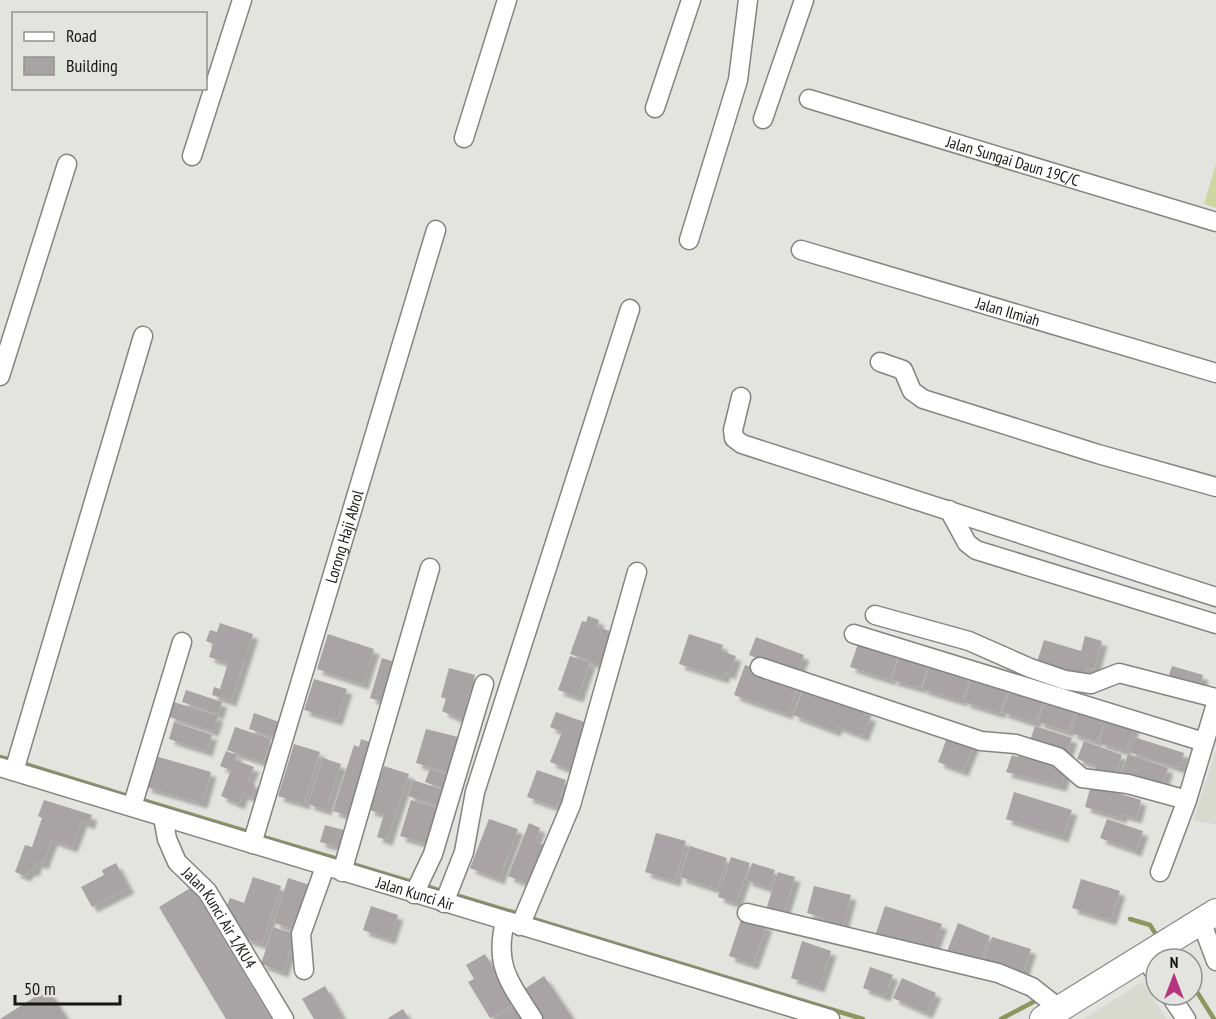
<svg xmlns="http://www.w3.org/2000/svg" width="1216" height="1019" font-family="'PT Sans Narrow',sans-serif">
  <defs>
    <filter id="shadow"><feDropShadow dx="5.5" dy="5.5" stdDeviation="1.5" flood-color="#0004"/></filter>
  </defs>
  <rect width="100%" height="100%" fill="#e3e4e0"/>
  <g fill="#d8dacf">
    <polygon points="1216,750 1216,825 1193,820"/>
    <polygon points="1142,982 1167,1019 1083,1019"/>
  </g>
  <polygon fill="#cdd5a1" points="1216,164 1216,208 1204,204"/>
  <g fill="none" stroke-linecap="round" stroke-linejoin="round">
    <g stroke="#8e965e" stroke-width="4.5">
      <polyline points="0,757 14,761"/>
      <polyline points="22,763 131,797"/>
      <polyline points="139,799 252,833"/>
      <polyline points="260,836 341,860"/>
      <polyline points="349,863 415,883"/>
      <polyline points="423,885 444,892"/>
      <polyline points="452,894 519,914"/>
      <polyline points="530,918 863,1019"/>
      <polyline points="1130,919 1150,925 1155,933"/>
      <polyline points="1172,954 1176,959"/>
      <polyline points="1192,984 1214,1019"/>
      <polyline points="1001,1019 1037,1000"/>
    </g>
  </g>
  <g fill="#a8a3a5" filter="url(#shadow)">
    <polygon points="588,616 599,620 597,626 617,634 605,667 570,654 582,621 586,622"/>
    <polygon points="220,623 253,634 231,701 212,695 214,687 220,689 228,663 209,657 213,644 206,641 210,630 217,632"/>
    <polygon points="328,634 374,649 363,684 317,669"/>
    <polygon points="689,634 723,645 721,651 736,656 730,674 725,672 723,678 679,664"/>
    <polygon points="1085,636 1102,641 1094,670 1087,668 1084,679 1036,665 1044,640 1081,651"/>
    <polygon points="756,637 804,655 797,673 749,655"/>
    <polygon points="859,641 899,654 890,680 850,667"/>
    <polygon points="900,654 929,662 921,688 892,680"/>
    <polygon points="570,656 590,662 578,697 558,690"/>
    <polygon points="382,658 402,664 390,704 370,698"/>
    <polygon points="931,661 971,673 962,701 922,689"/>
    <polygon points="745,665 799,684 787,714 734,695"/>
    <polygon points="1172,666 1203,675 1199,690 1167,681"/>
    <polygon points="449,668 475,675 473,682 478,684 475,697 469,695 463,720 442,711 446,699 441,697"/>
    <polygon points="973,673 1009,685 1000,713 964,702"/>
    <polygon points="314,679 347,689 337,720 304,710"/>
    <polygon points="805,685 847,701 845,706 849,708 851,703 866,708 864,714 871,716 863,736 837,726 835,731 793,715"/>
    <polygon points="1012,685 1045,696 1035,723 1002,712"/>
    <polygon points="186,690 222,702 218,714 182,702"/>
    <polygon points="1047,697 1077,707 1068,732 1038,722"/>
    <polygon points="174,702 218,716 213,731 169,717"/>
    <polygon points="1079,709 1134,726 1126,751 1099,743 1105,722 1097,742 1071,733"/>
    <polygon points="556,712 590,724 573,771 550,762 562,732 550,727"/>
    <polygon points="254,713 282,723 277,738 249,729"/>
    <polygon points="174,722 212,735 207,751 169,739"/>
    <polygon points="1035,726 1072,738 1067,753 1030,741"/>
    <polygon points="235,727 271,739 263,762 227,750"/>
    <polygon points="426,729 458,737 448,772 416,763"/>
    <polygon points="948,735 974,744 963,771 938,762"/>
    <polygon points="1134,737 1184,753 1180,768 1129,752"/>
    <polygon points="361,739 378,745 355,818 333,811 354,745 359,747"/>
    <polygon points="1084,741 1122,755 1113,780 1094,773 1097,766 1077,759"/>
    <polygon points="294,744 320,752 304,804 278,796"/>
    <polygon points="226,751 237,755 235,760 254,767 248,781 255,784 251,797 243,794 239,804 221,796 231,770 220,766"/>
    <polygon points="1020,751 1045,759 1044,763 1066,770 1061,786 1006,772 1012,755 1018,757"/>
    <polygon points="1128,754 1168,768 1161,789 1121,775"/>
    <polygon points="155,756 211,772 202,803 146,787"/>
    <polygon points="323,758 341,764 326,810 308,804"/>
    <polygon points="384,766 409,774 387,840 377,837 384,814 369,810"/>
    <polygon points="430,769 454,777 450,791 425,782"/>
    <polygon points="537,770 566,780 556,807 527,797"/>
    <polygon points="413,780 450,792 446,808 408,796"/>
    <polygon points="1091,785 1141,800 1136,818 1122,814 1121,818 1085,807"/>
    <polygon points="1014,792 1072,810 1063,837 1006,819"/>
    <polygon points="44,800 92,815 89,824 82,821 72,847 52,840 43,864 37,862 34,871 30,870 25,876 15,872 25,845 32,847 42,818 38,816"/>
    <polygon points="411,800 445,810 434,846 400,836"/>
    <polygon points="489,819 518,829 499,879 470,868"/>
    <polygon points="1107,819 1143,831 1136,851 1100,838"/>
    <polygon points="529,823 540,828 535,841 546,846 530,885 508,876"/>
    <polygon points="325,825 351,832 347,849 320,842"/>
    <polygon points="656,833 686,841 675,881 645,872"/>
    <polygon points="690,846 727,858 717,889 680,877"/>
    <polygon points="731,857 750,863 736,903 718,897"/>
    <polygon points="116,863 129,888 92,907 81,887 104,875 102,870"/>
    <polygon points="752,863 775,870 769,888 746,880"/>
    <polygon points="778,872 795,877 782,918 765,913"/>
    <polygon points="253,877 281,886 262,944 246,939 226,908 230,898 244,903"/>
    <polygon points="288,878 310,885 296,930 274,923"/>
    <polygon points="1081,879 1120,891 1111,920 1072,908"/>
    <polygon points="814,886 851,895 842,929 823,924 825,918 807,913"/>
    <polygon points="192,887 271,1019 226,1019 159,907"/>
    <polygon points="371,906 398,915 390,939 363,930"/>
    <polygon points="885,906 942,924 933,949 913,942 911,947 875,936"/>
    <polygon points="742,917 767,925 753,964 729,956"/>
    <polygon points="958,923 990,936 977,967 946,954"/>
    <polygon points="273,927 295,934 283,972 261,964"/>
    <polygon points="992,937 1031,949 1021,979 982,966"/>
    <polygon points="802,941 831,951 819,987 791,978"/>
    <polygon points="485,954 515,1003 490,1018 468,982 474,979 466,965"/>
    <polygon points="870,967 893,975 885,996 863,988"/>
    <polygon points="544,976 573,1019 543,1019 523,990"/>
    <polygon points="902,978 936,993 927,1013 893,998"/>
    <polygon points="325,986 342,1016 337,1019 314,1019 302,999"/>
    <polygon points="49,991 67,1019 0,1019 38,995 39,997"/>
    <polygon points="515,1006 524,1019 494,1019"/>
    <polygon points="403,1009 409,1019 389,1019 388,1018"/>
  </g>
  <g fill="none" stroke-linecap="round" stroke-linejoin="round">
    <g stroke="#838480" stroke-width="21">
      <g id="minor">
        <path id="s1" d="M809,99L1216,222"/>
        <polyline points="655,108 691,0"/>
        <polyline points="763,119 804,0"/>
        <polyline points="464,138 507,0"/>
        <polyline points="192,156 242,0"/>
        <polyline points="689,240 738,80 748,0"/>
        <path id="s2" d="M801,250L1216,373"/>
        <polyline points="880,362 903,370 912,391 923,399 1098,454 1216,487"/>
        <polyline points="0,376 67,164"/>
        <polyline points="741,397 733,430 734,438 742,444 1216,597"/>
        <polyline points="949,510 967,543 976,550 1216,624"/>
        <polyline points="875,615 969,641 1030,668 1065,680 1091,684 1119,673 1216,698"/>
        <polyline points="854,634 1204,742"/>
        <polyline points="760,667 981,741 1016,744 1058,757 1082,778 1128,784 1187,800"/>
        <path id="s3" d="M0,767L830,1019"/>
        <polyline points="14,771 143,336"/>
        <polyline points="132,807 182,642"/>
        <path id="s4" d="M163,817L167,839L177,862L207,891L284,1019"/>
        <path id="s5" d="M252,844L436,230"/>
        <polyline points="342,872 430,568"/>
        <polyline points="1160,872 1187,800 1216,704"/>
        <polyline points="414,894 433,854 484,684"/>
        <polyline points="444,903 464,852 475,792 630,309"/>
        <polyline points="747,913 998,973 1032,987 1060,1009"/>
        <polyline points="1201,921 1216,961"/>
        <path d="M505,922C494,966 510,983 533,1019"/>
        <polyline points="520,926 571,805 637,572"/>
        <polyline points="1143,956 1156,974"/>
        <polyline points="304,970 301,934 325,867"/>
        <polyline points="1170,995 1186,1019"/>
      </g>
    </g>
    <g stroke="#838480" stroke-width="28">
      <polyline id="highway" points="1043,1019 1216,912"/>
    </g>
    <use href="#minor" stroke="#fff" stroke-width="18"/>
    <use href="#highway" stroke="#fff" stroke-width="26"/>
  </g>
  <g text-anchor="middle" stroke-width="5" stroke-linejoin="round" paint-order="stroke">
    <g font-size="16" fill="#171715" stroke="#e3e4e0">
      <text dy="6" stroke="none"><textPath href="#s1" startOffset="213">Jalan Sungai Daun 19C/C</textPath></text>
      <text dy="6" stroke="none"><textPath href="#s2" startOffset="216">Jalan Ilmiah</textPath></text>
      <text dy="6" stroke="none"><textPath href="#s5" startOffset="321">Lorong Haji Abrol</textPath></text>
      <text dy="6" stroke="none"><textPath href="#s3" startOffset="434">Jalan Kunci Air</textPath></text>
      <text dy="6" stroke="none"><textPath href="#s4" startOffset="118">Jalan Kunci Air 1/KU4</textPath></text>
    </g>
  </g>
  <rect x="12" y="12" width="195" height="78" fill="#e3e4e0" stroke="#91928f" stroke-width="1.5"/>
  <rect x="24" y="32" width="30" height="9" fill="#ffffff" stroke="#91928f" stroke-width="1.5"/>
  <text x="66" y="42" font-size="18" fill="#171715">Road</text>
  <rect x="24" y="57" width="30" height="18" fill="#a8a3a5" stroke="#91928f" stroke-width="1.5"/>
  <text x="66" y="72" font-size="18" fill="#171715">Building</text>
  <g transform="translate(1174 977)"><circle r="28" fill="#e3e4e0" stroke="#91928f" stroke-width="1.5"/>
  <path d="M0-4.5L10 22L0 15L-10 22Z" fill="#b7357e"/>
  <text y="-9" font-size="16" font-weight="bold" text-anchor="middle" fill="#171715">N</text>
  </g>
  <path d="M15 995v9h105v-9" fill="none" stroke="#171715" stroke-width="3"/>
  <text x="24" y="995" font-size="18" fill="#171715" stroke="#e3e4e0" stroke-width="4.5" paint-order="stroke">50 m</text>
</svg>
